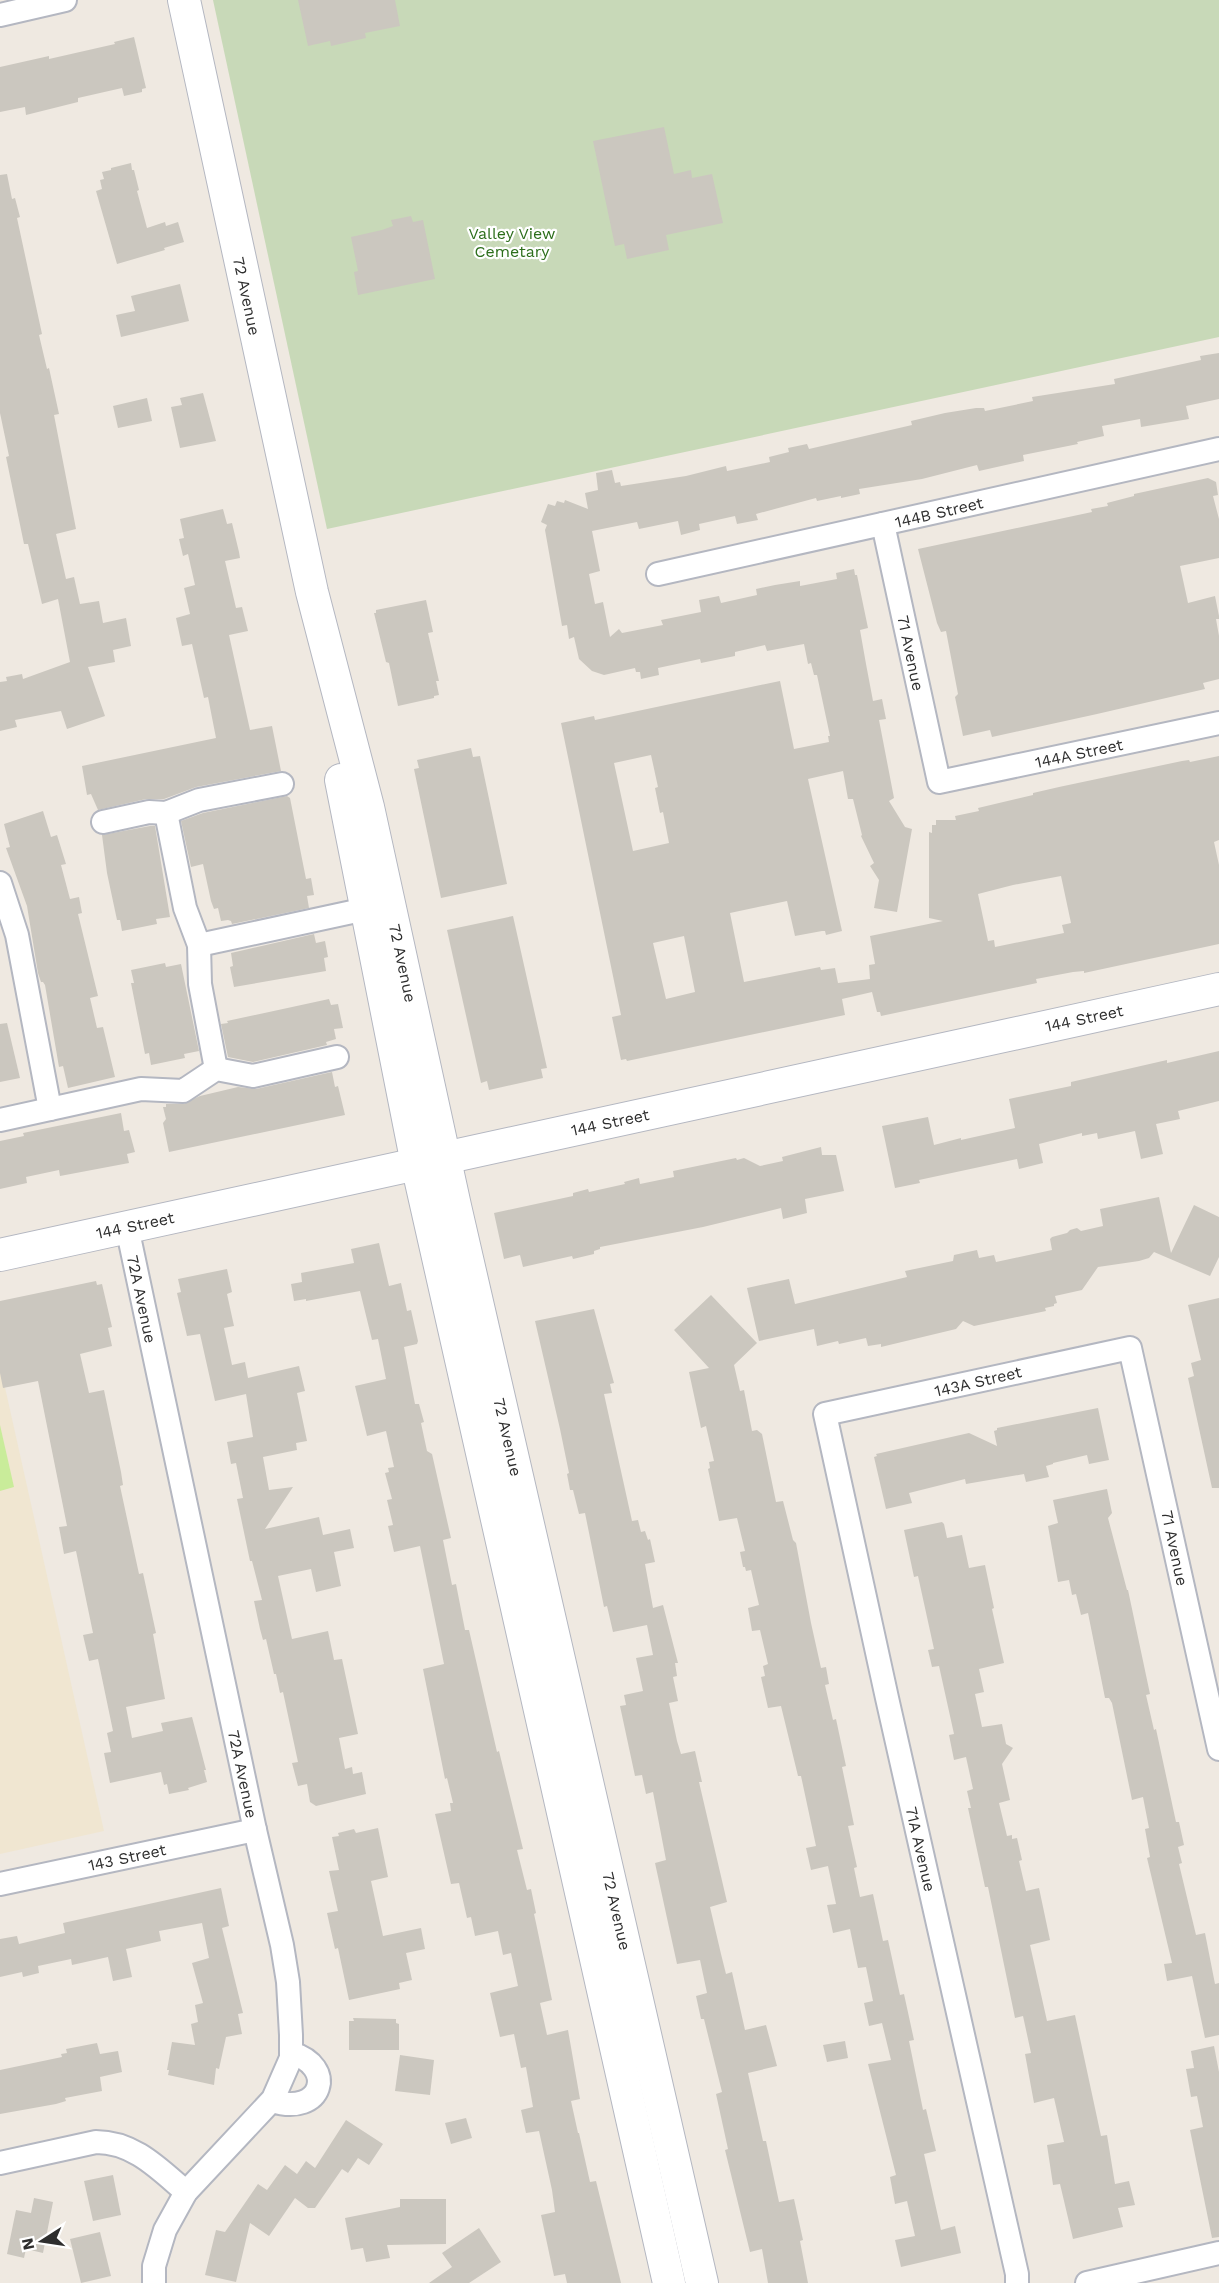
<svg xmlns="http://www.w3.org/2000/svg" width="1219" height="2283" font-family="'Work Sans',sans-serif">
  <rect width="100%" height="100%" fill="#efe9e1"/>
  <polygon fill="#f0e6d1" points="0,1365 104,1831 0,1854"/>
  <polygon fill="#c8d9b8" points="213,0 1219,0 1219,337 327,529"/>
  <polygon fill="#c9ec9a" points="0,1425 14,1487 0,1491"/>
  <g fill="#cbc7bf" fill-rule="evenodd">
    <polygon points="298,0 395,0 400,26 365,33 366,38 331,46 330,41 308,46"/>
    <polygon points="134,37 146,88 142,89 142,92 124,96 122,88 78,98 78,102 26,115 25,107 0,112 0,67 49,56 49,59 115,44 114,42"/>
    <polygon points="664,127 674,174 691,170 692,178 712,174 723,223 666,235 669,250 627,259 624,244 615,246 593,141"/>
    <polygon points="131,163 132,170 134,170 139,190 137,191 147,228 165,222 166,226 178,222 184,242 164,248 165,250 117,264 96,191 102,189 100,180 104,179 102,172 111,170 111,168"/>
    <polygon points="7,174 12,199 15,198 20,217 17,218 42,334 39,335 47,369 49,368 59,414 54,415 76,529 56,534 66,579 74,577 80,604 99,601 103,623 126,618 131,646 113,650 115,662 88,667 105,716 67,729 61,711 15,720 17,727 0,731 0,682 7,681 6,677 22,674 23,679 70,662 58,599 42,604 28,544 24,544 6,457 9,456 0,413 0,175"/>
    <polygon points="411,216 413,222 423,220 435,279 358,295 354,272 358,271 351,237 382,230 393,226 391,220"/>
    <polygon points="180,284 189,321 121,337 116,315 135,311 131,296"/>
    <path d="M1219,353V399L1186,406L1189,419L1141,427L1140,419L1102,426L1104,436L1077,442L1078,444L1023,455L1024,461L979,471L977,465L922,479L859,489L860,494L841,498V496L817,501L816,498L756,514L758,520L737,524L735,516L699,524L700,530L681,535L678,521L639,529L637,522L592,531L600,571L589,574L595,604L603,602L610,637L619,629L622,633L663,625L661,620L701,612L699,600L719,596L721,603L757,595L756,589L775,585L800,581V586L837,579L836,573L854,569L855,575H857L868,628L860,630L866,664L873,701L882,699L886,719L879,720L894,798L889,801L905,827L912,829L897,912L874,908L879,880L870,866L874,863L861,836L862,835L853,799H848L843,771L808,779L842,931L826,935L825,931H822L795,936L787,901L730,913L744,982L820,967L821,970L835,968L838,983L870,979L869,965L875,964L870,936L943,921L929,918V832L932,833V825H936V820H956L955,816L979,811L978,808L1033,795V793L1059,787L1182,761L1189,760L1190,762L1219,756V840L1214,842L1219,865V944L1084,973V971L1073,972L1036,979L1037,983L881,1016L880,1012H877L872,992L842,999L845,1015L627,1061L626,1059L621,1060L612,1017L621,1015L561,723L594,716L595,720L780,681L794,749L829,742L828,736H830L817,675H814L811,663L808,664L804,644L767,651L765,645L735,652V656L701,663L700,659L658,668L659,675L641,679L640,672H636L635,668L604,675L592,671L579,659L574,637L569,639L567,625L562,626L545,530L547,525L541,522L548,504L555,506L557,501L564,503L565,500L588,509L585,493L598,490L596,473L612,470L615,483L620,482L621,486L686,476L726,466L727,471L770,462L769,457L789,452L788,448L807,444L809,449L912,425L911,421L945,413L976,408H984L985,411L1033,401L1032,397L1115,384L1114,379L1201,360L1200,356ZM651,755L658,787L655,788L660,813L663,812L669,843L633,851L614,763ZM1061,876L1071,923L1062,925L1064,933L995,947L994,940L988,941L978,894L1013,885ZM684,936L695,992L666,999L653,943Z"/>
    <polygon points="203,393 216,441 180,448 171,407 182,405 180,398"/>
    <polygon points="147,398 152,421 118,428 113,406"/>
    <polygon points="1208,478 1216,482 1218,495 1213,496 1219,519 1219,558 1180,566 1188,603 1215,596 1219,616 1219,619 1216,619 1219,636 1219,679 1203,683 1205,689 1097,714 992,737 990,730 963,736 955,697 958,694 946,631 941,632 937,623 918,549 1092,512 1091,509 1108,506 1107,503 1134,496 1134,494"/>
    <polygon points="223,509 227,524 232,523 239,552 240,558 225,561 236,608 242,607 248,631 229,635 250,730 272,726 281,771 196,787 164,799 146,799 98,810 91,794 87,795 82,766 216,738 208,697 204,698 192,644 182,646 176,618 190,614 184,588 195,585 188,554 183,556 179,539 184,538 180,519"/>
    <polygon points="426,600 433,632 428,633 439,681 436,681 439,695 434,696 434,698 398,706 389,663 386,662 374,613 376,613 376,610"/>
    <polygon points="471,748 473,757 480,756 507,884 441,898 414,769 419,768 417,760"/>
    <polygon points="287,796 290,798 306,879 311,878 314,895 307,896 309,908 232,924 231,921 228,920 221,921 218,908 214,909 211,901 203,864 191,867 181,821 203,813"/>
    <polygon points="43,811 51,837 57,835 66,864 61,865 70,899 79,897 82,913 78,914 98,996 90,998 97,1028 103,1027 115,1077 68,1088 63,1066 59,1067 45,985 43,982 41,982 38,973 27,906 6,848 10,847 4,824"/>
    <polygon points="150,826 155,826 170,917 156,919 157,924 122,931 120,920 117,920 107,873 102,835"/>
    <polygon points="513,916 547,1068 541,1069 543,1078 489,1090 487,1081 481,1083 447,930"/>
    <polygon points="314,934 316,943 325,941 328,957 324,958 326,971 234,987 230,967 233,966 231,953"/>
    <polygon points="165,963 166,967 181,964 199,1051 184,1054 185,1058 151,1065 149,1053 145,1054 131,983 134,983 131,970"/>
    <polygon points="329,999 331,1005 338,1004 343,1028 334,1029 336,1039 326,1042 327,1045 253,1062 228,1057 221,1024 228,1023 227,1021"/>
    <polygon points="7,1023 20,1078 0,1082 0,1024"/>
    <polygon points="1219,1051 1219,1101 1178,1111 1180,1119 1156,1124 1163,1154 1141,1159 1135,1131 1098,1139 1097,1133 1082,1136 1082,1133 1039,1144 1043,1163 1019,1169 1017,1159 919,1180 920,1183 895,1188 882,1126 928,1117 934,1145 961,1138 961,1140 1015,1128 1009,1099 1071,1086 1071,1082 1167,1060 1167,1063"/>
    <polygon points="332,1072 335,1087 338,1086 345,1115 169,1152 163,1123 166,1119 163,1107 166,1107 166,1104 183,1104 200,1096 238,1087 256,1089"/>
    <polygon points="121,1113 124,1131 129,1130 135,1152 127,1154 129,1163 60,1176 59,1170 26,1177 27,1183 0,1189 0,1141 24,1136 23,1133"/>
    <polygon points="821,1147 822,1155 836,1155 844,1191 805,1199 807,1213 783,1219 781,1208 703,1227 600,1247 600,1249 594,1251 594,1254 573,1259 572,1256 523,1267 520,1255 504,1259 494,1213 573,1196 573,1193 588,1189 589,1192 625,1184 624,1182 639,1178 640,1184 674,1177 673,1171 736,1158 737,1160 744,1158 760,1166 783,1161 782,1157"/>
    <polygon points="1159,1197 1171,1253 1194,1205 1219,1217 1219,1257 1210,1276 1154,1252 1149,1258 1139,1261 1098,1267 1082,1290 1055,1296 1057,1303 1054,1304 1054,1306 1045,1308 1046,1311 974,1326 963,1321 956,1329 881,1347 881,1344 868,1346 866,1338 839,1344 838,1341 817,1346 814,1329 759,1341 747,1288 789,1279 795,1304 907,1277 905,1271 953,1261 954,1255 977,1250 979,1258 994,1255 996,1262 1052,1250 1050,1239 1052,1237 1067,1233 1070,1230 1077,1228 1081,1231 1103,1226 1100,1209"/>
    <polygon points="379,1243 389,1286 401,1283 407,1311 411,1310 418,1341 417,1344 404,1347 415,1404 419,1404 424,1422 421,1423 427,1451 432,1454 444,1507 451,1538 443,1540 452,1585 456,1584 465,1630 469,1630 497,1752 499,1751 523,1849 517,1850 527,1890 531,1889 536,1913 534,1914 536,1923 552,2000 540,2003 547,2035 568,2030 580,2099 571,2101 578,2133 579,2133 590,2182 596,2181 621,2283 567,2283 565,2274 554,2276 541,2215 555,2212 552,2190 539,2131 526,2133 521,2110 533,2107 526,2067 521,2068 514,2034 500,2037 490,1993 518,1986 511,1953 503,1955 498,1931 475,1936 471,1917 467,1918 459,1883 451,1884 435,1814 451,1811 450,1803 453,1803 447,1778 445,1779 423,1669 444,1664 420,1546 394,1552 388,1526 393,1525 387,1500 392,1499 385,1473 389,1472 388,1468 394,1467 386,1431 367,1436 355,1386 386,1379 378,1339 372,1340 360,1291 306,1301 306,1299 294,1301 291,1284 302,1282 301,1273 354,1263 351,1249"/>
    <polygon points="227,1269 232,1292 227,1294 234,1326 224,1328 232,1365 245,1362 248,1378 299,1366 305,1391 297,1393 307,1441 296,1443 297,1450 263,1457 269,1490 293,1487 265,1529 319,1517 323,1535 350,1529 354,1548 334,1552 341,1586 316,1592 311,1569 278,1576 292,1639 328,1631 334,1660 342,1659 358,1734 339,1738 345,1769 352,1767 353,1774 362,1772 366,1794 316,1806 310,1802 307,1784 298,1786 292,1763 298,1762 283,1692 280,1693 276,1674 274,1674 266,1639 263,1640 260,1629 254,1601 262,1600 252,1561 250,1561 237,1499 243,1498 236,1463 231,1464 227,1442 253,1437 246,1394 215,1401 200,1334 187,1336 177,1293 181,1292 178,1279"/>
    <polygon points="96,1281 97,1285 102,1284 112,1327 108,1328 112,1346 80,1354 89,1393 104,1390 121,1472 123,1485 120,1486 139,1574 143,1573 156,1633 153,1634 165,1699 126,1707 132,1738 163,1731 161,1723 192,1717 206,1770 204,1770 207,1782 188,1788 189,1790 169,1794 167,1784 164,1785 161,1772 110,1783 104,1753 111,1752 107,1733 113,1731 98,1659 89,1661 83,1635 93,1633 76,1551 64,1554 59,1527 67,1526 38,1381 3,1388 0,1373 0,1301"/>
    <polygon points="711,1295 757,1343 734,1365 740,1391 744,1390 752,1431 757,1430 762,1434 776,1502 783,1501 793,1540 796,1543 811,1623 821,1668 826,1667 829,1684 825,1685 833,1720 836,1719 846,1766 842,1767 854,1825 848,1826 857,1867 854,1868 860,1897 873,1894 883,1941 888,1940 900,1995 904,1994 914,2040 909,2041 923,2110 926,2109 936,2151 924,2154 941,2230 955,2226 961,2253 901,2267 895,2240 915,2236 907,2201 895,2204 890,2177 896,2175 868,2064 891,2060 882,2023 869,2026 864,2003 873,2001 866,1967 858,1968 850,1929 833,1933 827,1905 836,1904 828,1866 811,1870 806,1848 816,1846 801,1776 798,1776 781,1706 768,1708 761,1677 765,1676 763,1666 768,1664 760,1630 752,1631 748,1608 759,1605 751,1570 746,1571 745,1567 743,1567 740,1552 745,1551 737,1518 719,1521 708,1469 710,1468 709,1462 714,1461 706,1426 701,1428 689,1372 709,1368 674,1330"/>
    <polygon points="1219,1298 1219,1488 1212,1488 1188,1378 1194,1376 1191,1363 1201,1360 1188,1305"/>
    <polygon points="594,1309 614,1383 610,1384 612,1393 604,1394 632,1521 638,1520 641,1532 645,1531 648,1540 650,1539 655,1562 645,1564 653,1608 663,1605 678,1663 675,1663 677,1676 673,1677 678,1701 669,1703 677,1741 681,1754 695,1751 702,1782 699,1782 727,1902 710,1907 721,1954 726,1974 732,1972 745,2030 766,2025 777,2066 748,2073 763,2141 766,2141 779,2202 794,2199 803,2240 800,2241 808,2283 768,2283 762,2249 750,2252 725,2150 728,2149 716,2094 722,2092 704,2019 701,2019 696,1996 707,1993 700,1960 677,1964 655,1863 666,1860 653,1792 646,1794 642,1775 635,1776 620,1706 626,1705 624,1695 643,1691 636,1658 653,1655 647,1625 613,1632 607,1606 604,1607 585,1513 579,1514 573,1490 570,1490 567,1474 569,1473 560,1429 535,1321"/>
    <polygon points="1098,1408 1109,1460 1089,1464 1087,1455 1053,1463 1053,1464 1046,1466 1049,1477 1026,1482 1024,1474 966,1484 965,1479 909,1493 912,1503 886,1509 874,1457 877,1456 876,1454 969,1433 997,1446 994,1431 997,1430 997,1428"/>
    <polygon points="1107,1489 1112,1513 1108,1518 1127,1590 1128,1590 1150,1694 1146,1695 1154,1730 1156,1729 1176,1822 1179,1822 1184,1845 1178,1847 1182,1863 1179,1864 1196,1935 1205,1933 1215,1984 1219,1983 1219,2035 1205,2038 1192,1976 1167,1981 1164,1964 1172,1963 1147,1858 1150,1857 1145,1829 1149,1828 1143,1797 1132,1800 1112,1703 1109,1698 1105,1698 1088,1613 1081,1615 1076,1594 1072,1595 1069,1580 1058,1582 1048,1526 1058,1523 1053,1500"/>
    <polygon points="942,1522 944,1524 947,1538 962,1535 969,1568 985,1565 994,1608 992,1609 1004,1663 979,1669 984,1692 975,1694 982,1727 1002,1724 1006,1744 1013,1748 1002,1764 1010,1800 999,1803 1007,1836 1012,1835 1012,1839 1017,1838 1022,1860 1019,1861 1026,1891 1039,1888 1050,1940 1030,1945 1047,2021 1075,2015 1101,2136 1107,2135 1115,2184 1129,2181 1135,2205 1118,2208 1123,2227 1073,2239 1060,2184 1053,2185 1047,2145 1064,2142 1054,2098 1034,2103 1025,2054 1031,2053 1023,2016 1015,2018 988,1887 985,1887 968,1808 971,1808 967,1791 973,1789 966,1757 954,1760 949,1735 954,1734 939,1666 932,1667 928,1650 934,1649 918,1576 914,1577 904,1530"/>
    <polygon points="378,1828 388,1877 371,1881 383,1936 421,1928 425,1949 406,1953 412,1980 399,1983 400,1989 349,2000 338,1948 335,1949 327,1913 338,1911 329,1871 339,1870 332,1837 339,1836 338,1833 354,1829 356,1833"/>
    <polygon points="221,1888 229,1926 222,1928 243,2013 238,2014 242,2034 226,2037 219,2069 216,2068 214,2085 168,2075 169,2070 167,2070 172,2042 195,2045 191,2024 198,2022 195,2005 203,2003 192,1963 209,1958 202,1923 159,1931 161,1941 126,1949 132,1977 113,1981 108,1957 72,1965 71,1959 38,1966 39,1973 23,1977 22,1972 0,1977 0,1939 17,1936 19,1944 65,1933 63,1923"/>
    <polygon points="353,2018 396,2019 396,2023 399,2024 399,2050 349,2050 349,2021 354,2021"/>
    <polygon points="845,2041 848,2058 827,2062 823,2045"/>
    <polygon points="97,2043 100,2054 118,2051 122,2072 100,2077 102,2091 65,2098 66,2101 56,2104 0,2114 0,2070 62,2057 61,2054 67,2053 66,2049"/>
    <polygon points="1214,2046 1219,2072 1219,2237 1212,2238 1190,2130 1203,2127 1197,2096 1191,2097 1186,2069 1194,2068 1191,2051"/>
    <polygon points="400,2055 434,2060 430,2095 395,2091"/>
    <polygon points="466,2118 472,2138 451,2144 445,2123"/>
    <polygon points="346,2120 383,2144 369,2165 358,2158 348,2173 342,2169 315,2208 308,2208 295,2198 269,2236 250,2223 236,2282 205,2275 216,2230 225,2232 258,2184 267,2190 285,2165 297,2174 306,2161 315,2168"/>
    <polygon points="113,2175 121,2215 93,2221 84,2181"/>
    <polygon points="34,2198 53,2202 43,2253 26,2249 24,2258 7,2254 16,2210 31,2213"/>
    <polygon points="400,2199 446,2199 446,2244 387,2245 390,2258 366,2262 363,2248 351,2250 345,2218 400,2207"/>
    <polygon points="479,2228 501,2262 469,2283 429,2283 452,2267 442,2253"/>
    <polygon points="100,2232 111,2276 81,2283 70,2239"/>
  </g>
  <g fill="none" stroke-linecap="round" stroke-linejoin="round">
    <g stroke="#b4b7c1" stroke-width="26">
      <g id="street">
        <polyline points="0,15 65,0"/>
        <polyline points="883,524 939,782 1219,723"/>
        <polyline points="658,574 1219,449"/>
        <polyline points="166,813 185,908 199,945 200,984 216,1069"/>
        <polyline points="103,822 149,812 166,813 199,800 282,784"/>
        <polyline points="0,883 17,935 50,1109"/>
        <polyline points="199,945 366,909"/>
        <polyline points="0,1120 141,1089 183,1091 216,1069 253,1076 337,1057"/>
        <polyline points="127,1227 255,1830 282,1945 288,1982 291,2035 291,2058 273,2099 186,2192 165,2230 154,2266 154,2283"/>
        <polyline points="0,1884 255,1830"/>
        <path d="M272,2101C323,2117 337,2066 291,2053"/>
        <path d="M0,2163L96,2142C134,2142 159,2169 186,2192"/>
        <polyline points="1017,2283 1017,2274 887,1698 825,1414 1130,1348 1219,1749"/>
        <polyline points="1087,2283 1219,2253"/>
      </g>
    </g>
    <g stroke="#b4b7c1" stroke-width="34">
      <g id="secondary">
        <polyline points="184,0 312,592 368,807 455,1206 702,2283"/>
        <polyline points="341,780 417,1164 669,2283"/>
        <polyline points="0,1255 1219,989"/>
      </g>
    </g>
    <use href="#street" stroke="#fff" stroke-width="22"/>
    <use href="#secondary" stroke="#fff" stroke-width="32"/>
  </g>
  <g text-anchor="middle" stroke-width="4.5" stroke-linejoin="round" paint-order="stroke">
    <g font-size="16" fill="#2c6e1b" stroke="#fff">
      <text x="512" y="239">Valley View<tspan x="512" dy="18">Cemetary</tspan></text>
    </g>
    <g font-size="16" fill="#2e2e2e" stroke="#fff">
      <text transform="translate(247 296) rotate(78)" y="6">72 Avenue</text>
      <text transform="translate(939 512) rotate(-13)" y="6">144B Street</text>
      <text transform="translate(911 653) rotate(78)" y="6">71 Avenue</text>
      <text transform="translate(1079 753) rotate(-12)" y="6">144A Street</text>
      <text transform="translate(403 963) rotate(78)" y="6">72 Avenue</text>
      <text transform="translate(1084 1018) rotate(-12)" y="6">144 Street</text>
      <text transform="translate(610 1122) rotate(-12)" y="6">144 Street</text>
      <text transform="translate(135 1225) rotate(-12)" y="6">144 Street</text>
      <text transform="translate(142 1299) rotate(78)" y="6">72A Avenue</text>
      <text transform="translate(978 1381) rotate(-13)" y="6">143A Street</text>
      <text transform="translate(508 1437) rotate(77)" y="6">72 Avenue</text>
      <text transform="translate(1175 1548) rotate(78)" y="6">71 Avenue</text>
      <text transform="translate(243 1774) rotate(78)" y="6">72A Avenue</text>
      <text transform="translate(921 1849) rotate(77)" y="6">71A Avenue</text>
      <text transform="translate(127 1857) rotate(-12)" y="6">143 Street</text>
      <text transform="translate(617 1911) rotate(77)" y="6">72 Avenue</text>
    </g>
  </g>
  <g transform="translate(42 2241) rotate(258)" stroke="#ffffff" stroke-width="4.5" paint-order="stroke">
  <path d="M0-4.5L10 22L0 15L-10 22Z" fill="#2e2e2e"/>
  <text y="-9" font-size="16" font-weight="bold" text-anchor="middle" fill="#2e2e2e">N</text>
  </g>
</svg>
